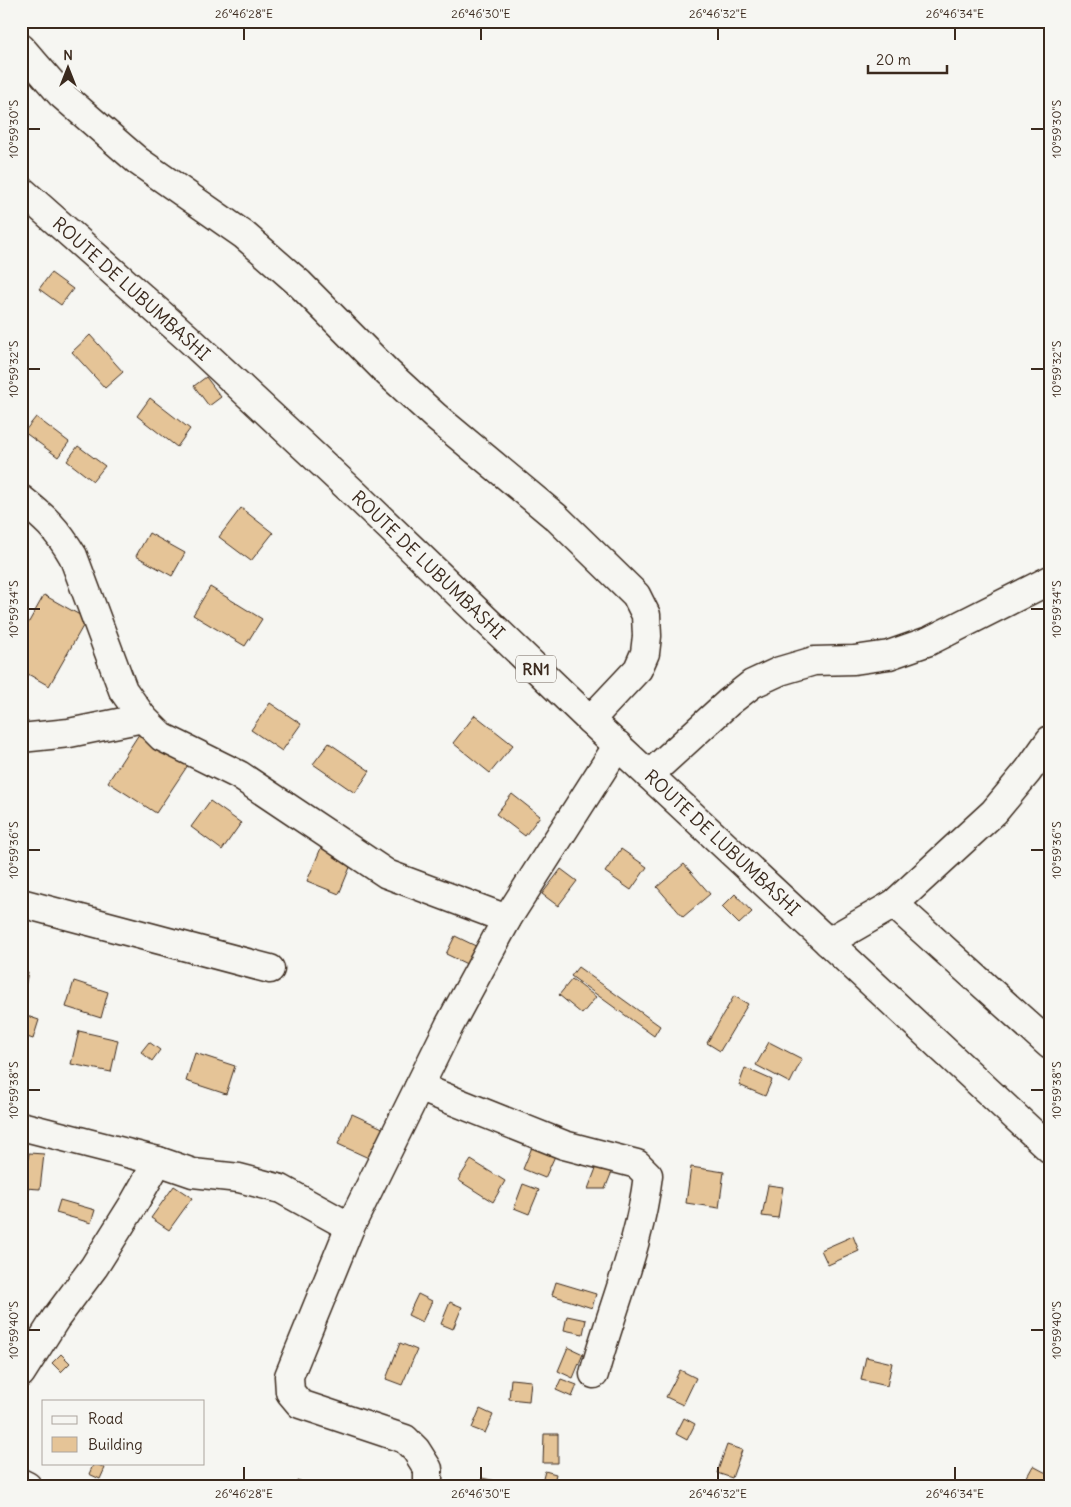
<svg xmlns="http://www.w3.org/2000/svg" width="1071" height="1507" font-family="Delius,sans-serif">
  <rect width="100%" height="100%" fill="#f6f6f2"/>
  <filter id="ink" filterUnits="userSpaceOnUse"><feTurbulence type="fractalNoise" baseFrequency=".02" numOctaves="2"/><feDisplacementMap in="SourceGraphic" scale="10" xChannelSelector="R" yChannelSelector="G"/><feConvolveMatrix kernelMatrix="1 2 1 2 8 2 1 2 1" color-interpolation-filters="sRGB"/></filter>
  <g filter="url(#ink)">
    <g fill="#e5c497" stroke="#3b2a1e">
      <polygon points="51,273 73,289 61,305 39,289"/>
      <polygon points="90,335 123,372 105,388 72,352"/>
      <polygon points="206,377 221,397 209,406 194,386"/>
      <polygon points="150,398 190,429 177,447 137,416"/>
      <polygon points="36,417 69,442 58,457 24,432"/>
      <polygon points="78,446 105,466 93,481 67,461"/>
      <polygon points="241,508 273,533 251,561 219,537"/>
      <polygon points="149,533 185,553 172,576 136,556"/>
      <polygon points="210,587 262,619 245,646 193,615"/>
      <polygon points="44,595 87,619 49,686 21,670 21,636"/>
      <polygon points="270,703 301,724 282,751 251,730"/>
      <polygon points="475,715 513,745 490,773 453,743"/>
      <polygon points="141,731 190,762 156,813 108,782"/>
      <polygon points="329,743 370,771 355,793 313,764"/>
      <polygon points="512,794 540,816 525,836 496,814"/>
      <polygon points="210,801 241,823 222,850 191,827"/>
      <polygon points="321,848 353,860 339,894 307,881"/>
      <polygon points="621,849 647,867 631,890 605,872"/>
      <polygon points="684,864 710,894 683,917 657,887"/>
      <polygon points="561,869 577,881 558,906 542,894"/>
      <polygon points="735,894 752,912 739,924 722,907"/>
      <polygon points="455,936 482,949 473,967 446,954"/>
      <polygon points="578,967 660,1026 654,1036 571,976"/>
      <polygon points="21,970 28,972 23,997 21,997"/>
      <polygon points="572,979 596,997 582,1014 559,995"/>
      <polygon points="74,981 108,992 101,1018 66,1007"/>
      <polygon points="734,996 748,1004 720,1051 707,1043"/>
      <polygon points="21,1014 39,1020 33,1039 21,1035"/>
      <polygon points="79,1031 118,1040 111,1072 71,1064"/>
      <polygon points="149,1042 160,1050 152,1061 141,1052"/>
      <polygon points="769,1042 802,1059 790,1083 756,1065"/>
      <polygon points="195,1053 235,1066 226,1094 186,1081"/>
      <polygon points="745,1068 772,1080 765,1096 739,1085"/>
      <polygon points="352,1114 389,1131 375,1161 338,1144"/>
      <polygon points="537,1135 560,1145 545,1178 523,1169"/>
      <polygon points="29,1153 44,1154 40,1189 24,1188"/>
      <polygon points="600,1158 615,1164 605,1189 588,1189"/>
      <polygon points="471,1160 505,1181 493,1202 458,1180"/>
      <polygon points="691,1167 724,1172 719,1208 686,1203"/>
      <polygon points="523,1184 539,1190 529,1214 514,1208"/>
      <polygon points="768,1185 783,1187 778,1218 762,1216"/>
      <polygon points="174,1186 192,1198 169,1230 151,1218"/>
      <polygon points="60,1200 95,1210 91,1223 56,1213"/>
      <polygon points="853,1236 859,1251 828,1265 821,1250"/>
      <polygon points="556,1282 596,1294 592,1308 552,1295"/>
      <polygon points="418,1294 432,1301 422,1322 408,1315"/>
      <polygon points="450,1302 462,1307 453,1329 441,1324"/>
      <polygon points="567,1316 586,1320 583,1334 564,1330"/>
      <polygon points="400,1343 417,1350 402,1385 386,1379"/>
      <polygon points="568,1347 583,1354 573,1378 558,1371"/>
      <polygon points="61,1354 70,1363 61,1372 52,1363"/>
      <polygon points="866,1357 892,1363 887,1386 861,1380"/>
      <polygon points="680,1370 696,1378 683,1405 666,1397"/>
      <polygon points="511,1379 531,1381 529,1401 509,1399"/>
      <polygon points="561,1379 577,1385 572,1397 556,1390"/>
      <polygon points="480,1409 493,1415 485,1433 472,1428"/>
      <polygon points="684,1418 695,1424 687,1440 676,1434"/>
      <polygon points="544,1434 558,1434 558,1463 543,1463"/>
      <polygon points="727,1445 742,1450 732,1478 717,1473"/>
      <polygon points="94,1463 105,1468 100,1479 89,1474"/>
      <polygon points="1033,1466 1050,1475 1050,1486 1030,1486 1024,1482"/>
      <polygon points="545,1471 556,1474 553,1486 541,1486"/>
      <polygon points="482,1478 501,1482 500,1486 480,1486"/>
      <polygon points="297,1480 315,1486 295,1486"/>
    </g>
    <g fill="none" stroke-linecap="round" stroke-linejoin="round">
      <g stroke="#3b2a1e" stroke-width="31">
        <g id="minor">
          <polyline points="21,48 61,94 138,161 244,235 299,283 388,373 436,417 557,518 636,595 646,615 647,636 645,653 638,669 590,720"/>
          <path d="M21,499C45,518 57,529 73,556L123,690L143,718L162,737L239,775L387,874L507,919"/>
          <polyline points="21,738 69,733 143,718"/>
          <polyline points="649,775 729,702 752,684 780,671 814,661 854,660 889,655 929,641 1050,580"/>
          <polyline points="21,903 270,969"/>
          <polyline points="894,904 1050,1045"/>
          <polyline points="828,942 894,904 994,812 1028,771 1050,740"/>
          <path d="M419,1087L564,1145L637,1164L648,1175C640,1245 612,1307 594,1374"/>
          <polyline points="21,1126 158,1161 193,1173 239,1178 281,1189 350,1227"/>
          <polyline points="21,1373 56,1318 94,1267 133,1205 158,1161"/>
          <polyline points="21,1483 27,1486"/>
          <polyline points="428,1486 428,1469 416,1450 405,1439 300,1404 290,1392 289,1376 350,1227 449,1026 507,919 618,745"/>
        </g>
      </g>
      <g stroke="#3b2a1e" stroke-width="31">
        <polyline id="trunk" points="21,190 190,340 356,495 590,720 1050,1149"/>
      </g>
      <use href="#minor" stroke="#f6f6f2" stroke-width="28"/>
      <use href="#trunk" stroke="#f6f6f2" stroke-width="28"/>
    </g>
  </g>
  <path fill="none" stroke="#3b2a1e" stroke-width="2" d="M244,28V40M481,28V40M718,28V40M955,28V40M28,129H40M1031,129H1044M28,369H40M1031,369H1044M28,609H40M1031,609H1044M28,850H40M1031,850H1044M28,1090H40M1031,1090H1044M28,1330H40M1031,1330H1044M244,1467V1480M481,1467V1480M718,1467V1480M955,1467V1480"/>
  <g text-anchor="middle" stroke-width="5" stroke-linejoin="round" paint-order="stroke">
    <rect fill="#f6f6f2" stroke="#73675e" stroke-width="1" x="516" y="655.5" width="40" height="27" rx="4"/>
    <g font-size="16" font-weight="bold" fill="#3b2a1e">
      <text x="536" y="675">RN1</text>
    </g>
    <g font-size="18" fill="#3b2a1e" stroke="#f6f6f2">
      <text transform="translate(131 289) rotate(42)" y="6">ROUTE DE LUBUMBASHI</text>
      <text transform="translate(428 565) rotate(44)" y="6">ROUTE DE LUBUMBASHI</text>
      <text transform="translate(722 843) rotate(43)" y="6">ROUTE DE LUBUMBASHI</text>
    </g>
  </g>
  <rect width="1071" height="1507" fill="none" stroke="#f6f6f2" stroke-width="55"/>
  <rect x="42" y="1400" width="162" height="65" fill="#f6f6f2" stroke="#aba49d"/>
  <rect x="52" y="1416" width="25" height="8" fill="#f6f6f2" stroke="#aba49d"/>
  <text x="88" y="1424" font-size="15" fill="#3b2a1e">Road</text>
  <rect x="52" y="1437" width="25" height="15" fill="#e5c497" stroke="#aba49d"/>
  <text x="88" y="1450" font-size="15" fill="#3b2a1e">Building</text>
  <g transform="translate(68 68)" stroke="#f6f6f2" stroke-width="4" paint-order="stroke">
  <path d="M0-4L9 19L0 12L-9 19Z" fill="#3b2a1e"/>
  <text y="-8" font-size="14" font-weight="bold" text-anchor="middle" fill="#3b2a1e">N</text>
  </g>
  <path d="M868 65v8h79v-8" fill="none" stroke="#3b2a1e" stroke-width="2.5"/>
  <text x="876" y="65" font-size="15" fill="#3b2a1e" stroke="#f6f6f2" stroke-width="4" paint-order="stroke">20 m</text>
  <rect x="28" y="28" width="1016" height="1452" fill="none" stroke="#3b2a1e" stroke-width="2"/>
  <g font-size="12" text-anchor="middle" fill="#3b2a1e">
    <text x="244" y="18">26°46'28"E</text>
    <text x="481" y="18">26°46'30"E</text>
    <text x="718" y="18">26°46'32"E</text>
    <text x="955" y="18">26°46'34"E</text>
    <text transform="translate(14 129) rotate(-90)" y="4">10°59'30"S</text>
    <text transform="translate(1057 129) rotate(-90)" y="4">10°59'30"S</text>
    <text transform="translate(14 369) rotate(-90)" y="4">10°59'32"S</text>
    <text transform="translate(1057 369) rotate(-90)" y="4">10°59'32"S</text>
    <text transform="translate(14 609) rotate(-90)" y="4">10°59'34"S</text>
    <text transform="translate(1057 609) rotate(-90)" y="4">10°59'34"S</text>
    <text transform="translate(14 850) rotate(-90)" y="4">10°59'36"S</text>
    <text transform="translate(1057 850) rotate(-90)" y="4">10°59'36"S</text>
    <text transform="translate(14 1090) rotate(-90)" y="4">10°59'38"S</text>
    <text transform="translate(1057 1090) rotate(-90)" y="4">10°59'38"S</text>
    <text transform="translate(14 1330) rotate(-90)" y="4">10°59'40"S</text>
    <text transform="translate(1057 1330) rotate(-90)" y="4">10°59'40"S</text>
    <text x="244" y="1498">26°46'28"E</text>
    <text x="481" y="1498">26°46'30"E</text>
    <text x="718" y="1498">26°46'32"E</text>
    <text x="955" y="1498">26°46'34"E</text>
  </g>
</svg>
